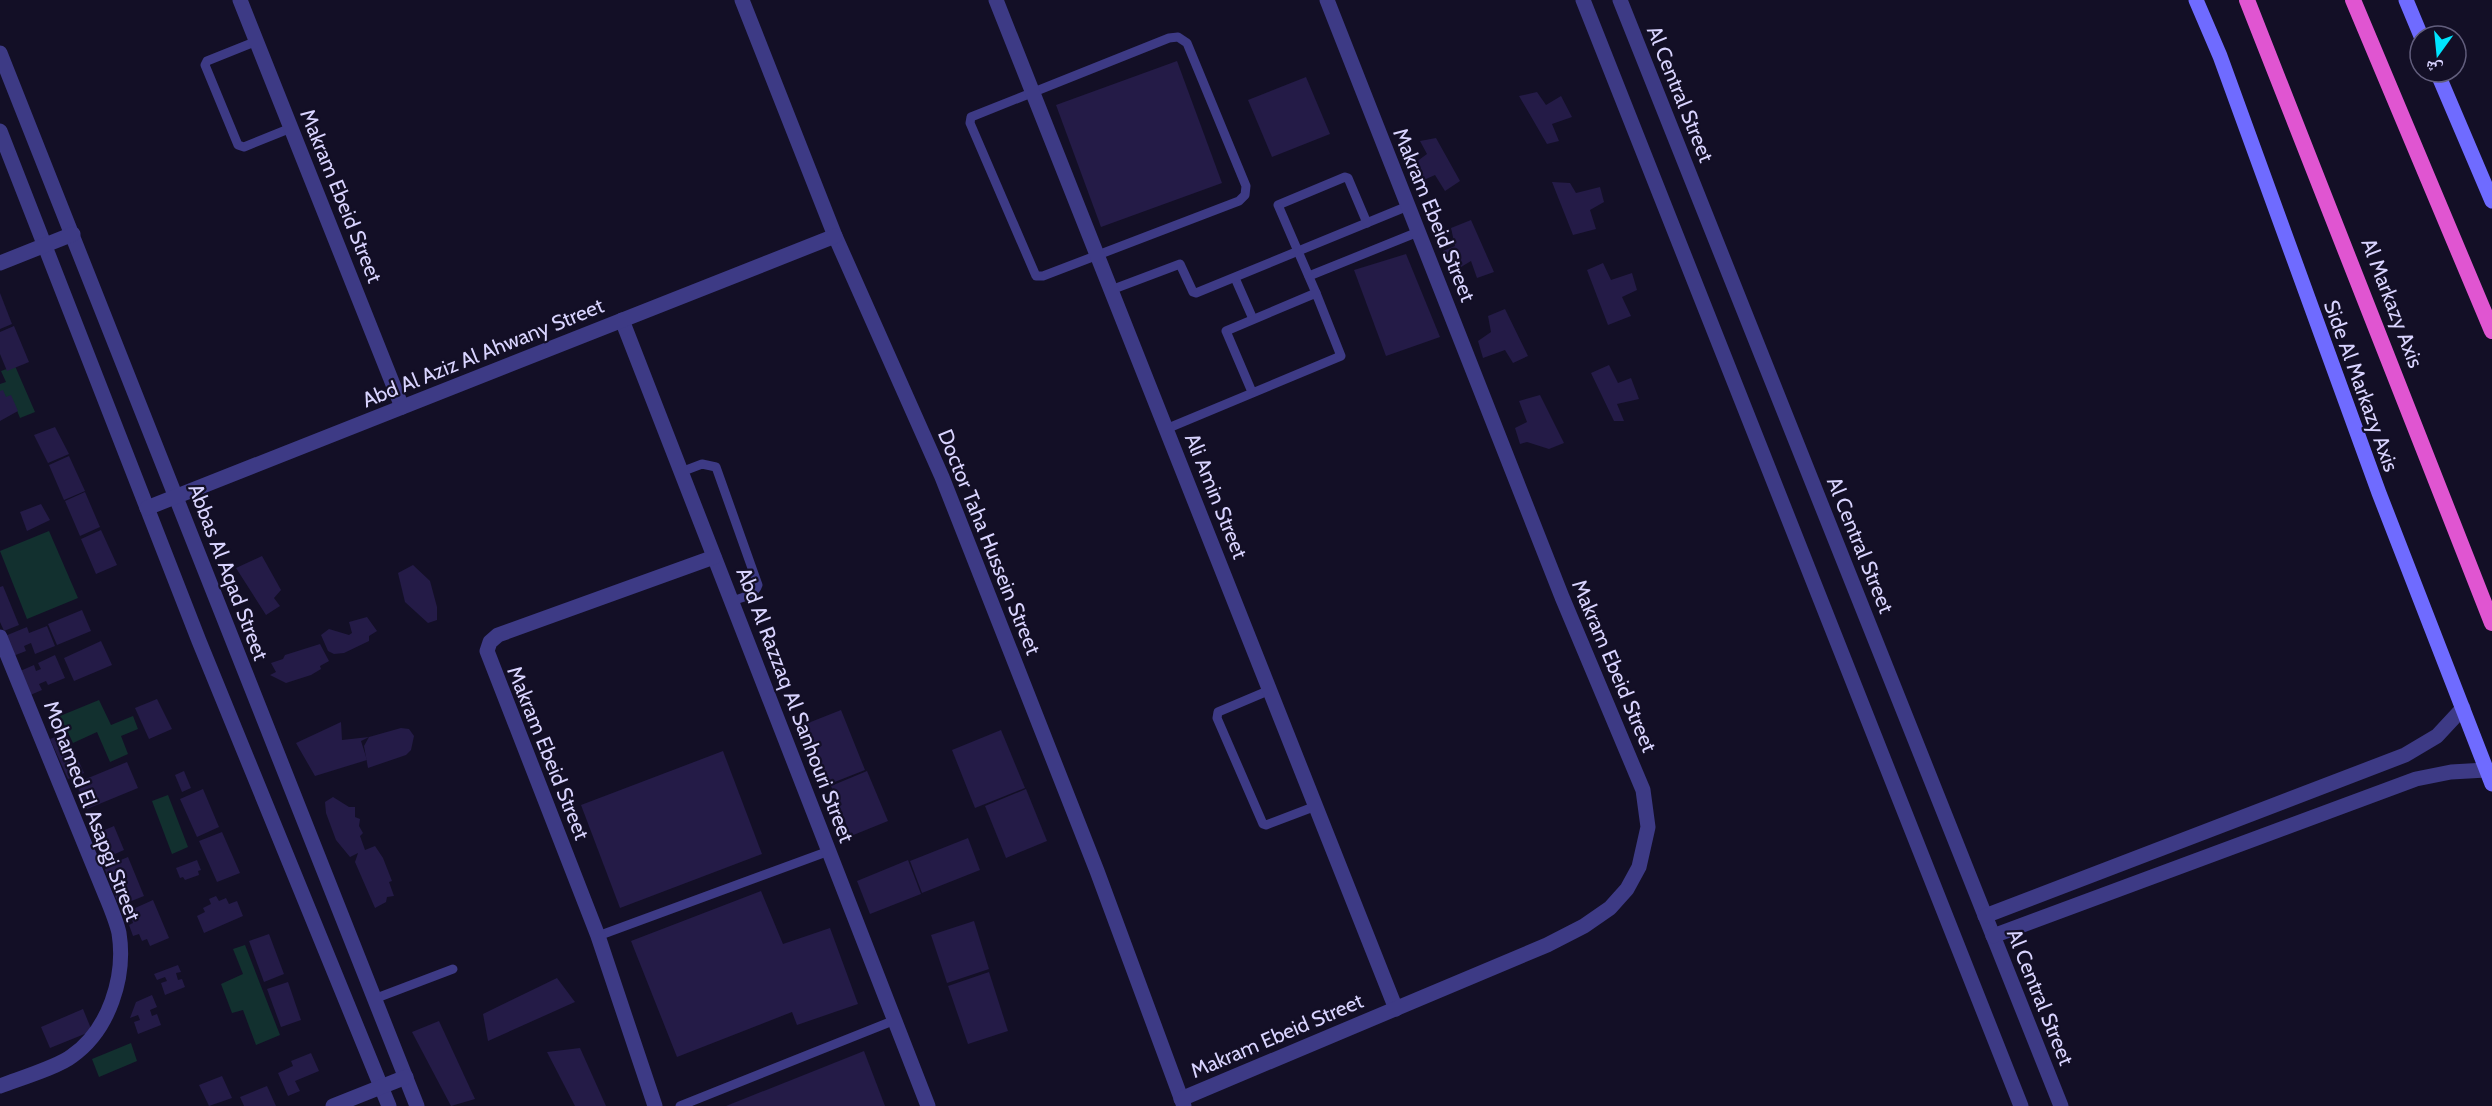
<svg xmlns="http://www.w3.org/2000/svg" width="2492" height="1106" font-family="Cabin,'Noto Naskh Arabic',sans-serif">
  <rect width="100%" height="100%" fill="#130f26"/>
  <g fill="#12302f">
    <polygon points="15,366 35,412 20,418 16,408 0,414 0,384 6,382 1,371"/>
    <polygon points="49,531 78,598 27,619 0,551"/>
    <polygon points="99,700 111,725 133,716 138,729 121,736 128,754 110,762 97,732 73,743 60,716"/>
    <polygon points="168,795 188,847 172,854 152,801"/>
    <polygon points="245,945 280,1035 256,1045 243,1010 232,1013 221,984 243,974 233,949"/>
    <polygon points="131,1043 137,1061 99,1077 92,1059"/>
  </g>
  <g fill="#241b47">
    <polygon points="1177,61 1222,183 1101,227 1056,105"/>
    <polygon points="1306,77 1330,134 1272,157 1248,100"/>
    <polygon points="1537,92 1546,105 1561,96 1572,117 1552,124 1559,141 1547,144 1519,96"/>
    <polygon points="1436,138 1460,181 1445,191 1435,175 1417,183 1408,168 1427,154 1420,141"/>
    <polygon points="1552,182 1570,183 1576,193 1600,187 1604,202 1590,210 1596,229 1573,235"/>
    <polygon points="1471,220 1494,272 1477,278 1471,261 1451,273 1443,251 1455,246 1451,228"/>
    <polygon points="1406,254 1440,337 1386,356 1354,270"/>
    <polygon points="1603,263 1611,280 1632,273 1637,290 1622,297 1631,316 1608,325 1587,270"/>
    <polygon points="0,293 12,324 0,329"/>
    <polygon points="1505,309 1528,356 1513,363 1505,350 1483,358 1478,341 1491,332 1488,316"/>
    <polygon points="14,326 29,362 7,371 0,354 0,332"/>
    <polygon points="1609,365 1618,383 1631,378 1639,399 1617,404 1624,421 1614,421 1591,373"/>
    <polygon points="3,390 6,397 11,395 18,411 0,421 0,391"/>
    <polygon points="1540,395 1564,443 1549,449 1527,442 1520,444 1515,428 1527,422 1519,401"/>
    <polygon points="55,427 69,454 48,463 34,435"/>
    <polygon points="69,456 85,491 64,500 49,465"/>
    <polygon points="85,492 100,527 80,536 65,501"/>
    <polygon points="41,504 50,520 27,531 20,512"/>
    <polygon points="101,530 117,565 96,574 81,539"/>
    <polygon points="262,556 281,590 274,598 280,606 266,615 236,568"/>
    <polygon points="413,565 430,581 437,607 437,620 428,623 405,602 398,573"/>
    <polygon points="3,586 19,625 4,631 0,622 0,587"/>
    <polygon points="82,610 91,631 57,645 48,624"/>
    <polygon points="367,617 377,631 369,636 369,641 344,653 334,654 328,651 321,635 329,629 349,635 352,633 349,622"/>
    <polygon points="47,626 55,646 35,654 31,643 24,646 26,651 13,656 5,636 27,627 29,633"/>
    <polygon points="101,641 112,665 74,681 64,658"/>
    <polygon points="320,644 329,661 320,666 321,669 311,675 286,683 270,675 276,672 271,663 283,659 285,655"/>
    <polygon points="55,655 65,678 48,685 46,681 39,684 42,690 28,696 18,672 34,665 36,671 41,669 38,663"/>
    <polygon points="157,699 172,729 149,739 135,708"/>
    <polygon points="841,710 865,770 822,787 798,727"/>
    <polygon points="341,722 342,740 369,737 361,741 367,760 315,776 296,743"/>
    <polygon points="401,728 409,729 414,736 411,750 406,755 368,768 364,746 369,737"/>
    <polygon points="1001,730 1025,788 975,808 952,750"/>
    <polygon points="66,733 84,773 68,779 50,739"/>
    <polygon points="723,751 762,854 620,908 581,805"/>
    <polygon points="127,762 138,788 87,809 76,783"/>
    <polygon points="184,771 191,788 182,792 175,775"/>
    <polygon points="867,771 888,821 851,836 831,786"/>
    <polygon points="203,789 219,827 197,837 180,799"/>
    <polygon points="1026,789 1047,841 1006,858 985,806"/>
    <polygon points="333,797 349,807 355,807 355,817 360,819 359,826 363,833 360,836 365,850 375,846 383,858 392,881 389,882 394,896 387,897 386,902 375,908 355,862 358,853 350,857 336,840 326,813 325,802"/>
    <polygon points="114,826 124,850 110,856 100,832"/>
    <polygon points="222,832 240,873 217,882 199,841"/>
    <polygon points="968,838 980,870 922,893 910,861"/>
    <polygon points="128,857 144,896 119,906 104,867"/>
    <polygon points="197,860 201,870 198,871 199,875 185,880 183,877 180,878 176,868"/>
    <polygon points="908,860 921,894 870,914 857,881"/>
    <polygon points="761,891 783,944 830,928 858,1004 797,1025 792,1012 677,1057 631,941"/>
    <polygon points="216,896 219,901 226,898 229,904 237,901 243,916 204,933 197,916 205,912 203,908 211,904 209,899"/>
    <polygon points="153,900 169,938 150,946 147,939 142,941 139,934 133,936 129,925 133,923 131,916 135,914 133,909"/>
    <polygon points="974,921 989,969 947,983 931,935"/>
    <polygon points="269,934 284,974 264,982 249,941"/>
    <polygon points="178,965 181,972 176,973 178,980 182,979 185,987 165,995 161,983 167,981 165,977 157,980 154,974"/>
    <polygon points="989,972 1008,1031 968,1044 948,986"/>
    <polygon points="557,978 575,1002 488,1041 483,1014"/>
    <polygon points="288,982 301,1020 281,1027 267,989"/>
    <polygon points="152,995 157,1007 150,1010 152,1016 157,1014 161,1025 138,1034 134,1022 140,1020 138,1015 130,1018 136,1002"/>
    <polygon points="83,1009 92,1031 50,1048 41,1027"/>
    <polygon points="439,1021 475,1099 451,1106 412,1032"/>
    <polygon points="580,1048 606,1106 575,1106 547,1052"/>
    <polygon points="864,1051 885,1106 726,1106"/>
    <polygon points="311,1053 319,1071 295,1081 300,1091 288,1096 278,1073 293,1066 291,1061"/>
    <polygon points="222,1076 232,1098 209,1106 199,1085"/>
    <polygon points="267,1086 276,1106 244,1106 240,1097"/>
  </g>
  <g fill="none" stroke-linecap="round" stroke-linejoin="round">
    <g stroke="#3d3a85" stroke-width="9">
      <polygon points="1178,37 1187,43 1246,186 1245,195 1239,201 1043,276 1036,276 970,123 971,117 1169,38"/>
      <polyline points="257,41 207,61 205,65 238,145 244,147 291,128"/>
      <polyline points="1309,276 1418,232"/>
      <polyline points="1235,278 1253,319"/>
      <polyline points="1111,290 1180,264 1193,292 1196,293 1408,206"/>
      <polyline points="1316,293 1278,205 1345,177 1348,178 1367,223"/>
      <polyline points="1166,429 1341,356 1316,293 1226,331 1252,392"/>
      <path d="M681,472L702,464L716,467L758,585C755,595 741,598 732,601"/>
      <polyline points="1270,690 1218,712 1217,718 1263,824 1266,825 1316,806"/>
      <polyline points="598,936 829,851"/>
      <polyline points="374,999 453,969"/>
      <polyline points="680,1106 895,1020"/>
    </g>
    <g stroke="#3d3a85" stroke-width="15">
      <polyline points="240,0 402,407"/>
      <polyline points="742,0 835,236 942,477 1097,871 1184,1106"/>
      <polyline points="996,0 1396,1009"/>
      <polyline points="0,53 417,1106"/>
      <polyline points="0,131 199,641 389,1106"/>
      <polyline points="0,263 73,234"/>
      <polyline points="622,320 928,1106"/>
      <polyline points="147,508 835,236"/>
      <path d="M0,637L105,894C110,906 116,920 119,933C126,977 109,1030 72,1056C58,1067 18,1079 0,1086"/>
      <polyline points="1181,1099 1547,945 1584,926 1610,908 1627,889 1639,867 1648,827 1643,790 1562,597 1327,0"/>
      <polyline points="333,1106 406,1077"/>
      <polyline points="655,1106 598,936 487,651 490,642 498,635 714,557"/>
    </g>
    <g stroke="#3d3a85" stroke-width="15">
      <polyline points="1583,0 2021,1106"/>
      <polyline points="1620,0 2061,1106"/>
      <polyline points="1985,916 2405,755 2437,736 2463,708"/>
      <polyline points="1993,936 2416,779 2451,772 2486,770"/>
    </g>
    <g stroke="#6f6bff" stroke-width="15">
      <polyline points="2196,0 2220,56 2379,493 2492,784"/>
      <polyline points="2406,0 2421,36"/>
      <polyline points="2437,72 2492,201"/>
    </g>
    <g stroke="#e055d1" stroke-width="16">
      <polyline points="2247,0 2492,623"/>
      <polyline points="2353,0 2492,331"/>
    </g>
  </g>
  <g text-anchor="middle" stroke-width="4.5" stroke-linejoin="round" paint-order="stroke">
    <g font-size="21" fill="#d9d4ff" stroke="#130f26">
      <text transform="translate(1680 94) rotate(68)" y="7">Al Central Street</text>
      <text transform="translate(341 196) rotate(68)" y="7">Makram Ebeid Street</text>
      <text transform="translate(1434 215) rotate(68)" y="7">Makram Ebeid Street</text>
      <text transform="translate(2392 303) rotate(69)" y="7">Al Markazy Axis</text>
      <text transform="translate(483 353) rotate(-22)" y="7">Abd Al Aziz Al Ahwany Street</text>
      <text transform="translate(2361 386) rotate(70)" y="7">Side Al Markazy Axis</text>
      <text transform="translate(1216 496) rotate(68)" y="7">Ali Amin Street</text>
      <text transform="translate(989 542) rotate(68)" y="7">Doctor Taha Hussein Street</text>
      <text transform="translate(1860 545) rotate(68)" y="7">Al Central Street</text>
      <text transform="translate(228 572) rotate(69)" y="7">Abbas Al Aqad Street</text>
      <text transform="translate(1614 666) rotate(67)" y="7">Makram Ebeid Street</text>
      <text transform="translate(795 705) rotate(69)" y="7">Abd Al Razzaq Al Sanhouri Street</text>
      <text transform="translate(548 753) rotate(68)" y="7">Makram Ebeid Street</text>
      <text transform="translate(92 811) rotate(69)" y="7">Mohamed El Asapgi Street</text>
      <text transform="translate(2040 997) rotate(68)" y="7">Al Central Street</text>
      <text transform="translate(1277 1036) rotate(-23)" y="7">Makram Ebeid Street</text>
    </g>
  </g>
  <g transform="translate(2438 54) rotate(195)"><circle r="28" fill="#130f26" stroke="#625e7d" stroke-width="1.5"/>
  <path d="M0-4.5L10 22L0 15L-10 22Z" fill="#00e5ff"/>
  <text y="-9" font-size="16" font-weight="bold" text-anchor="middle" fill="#d9d4ff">ش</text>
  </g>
</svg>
